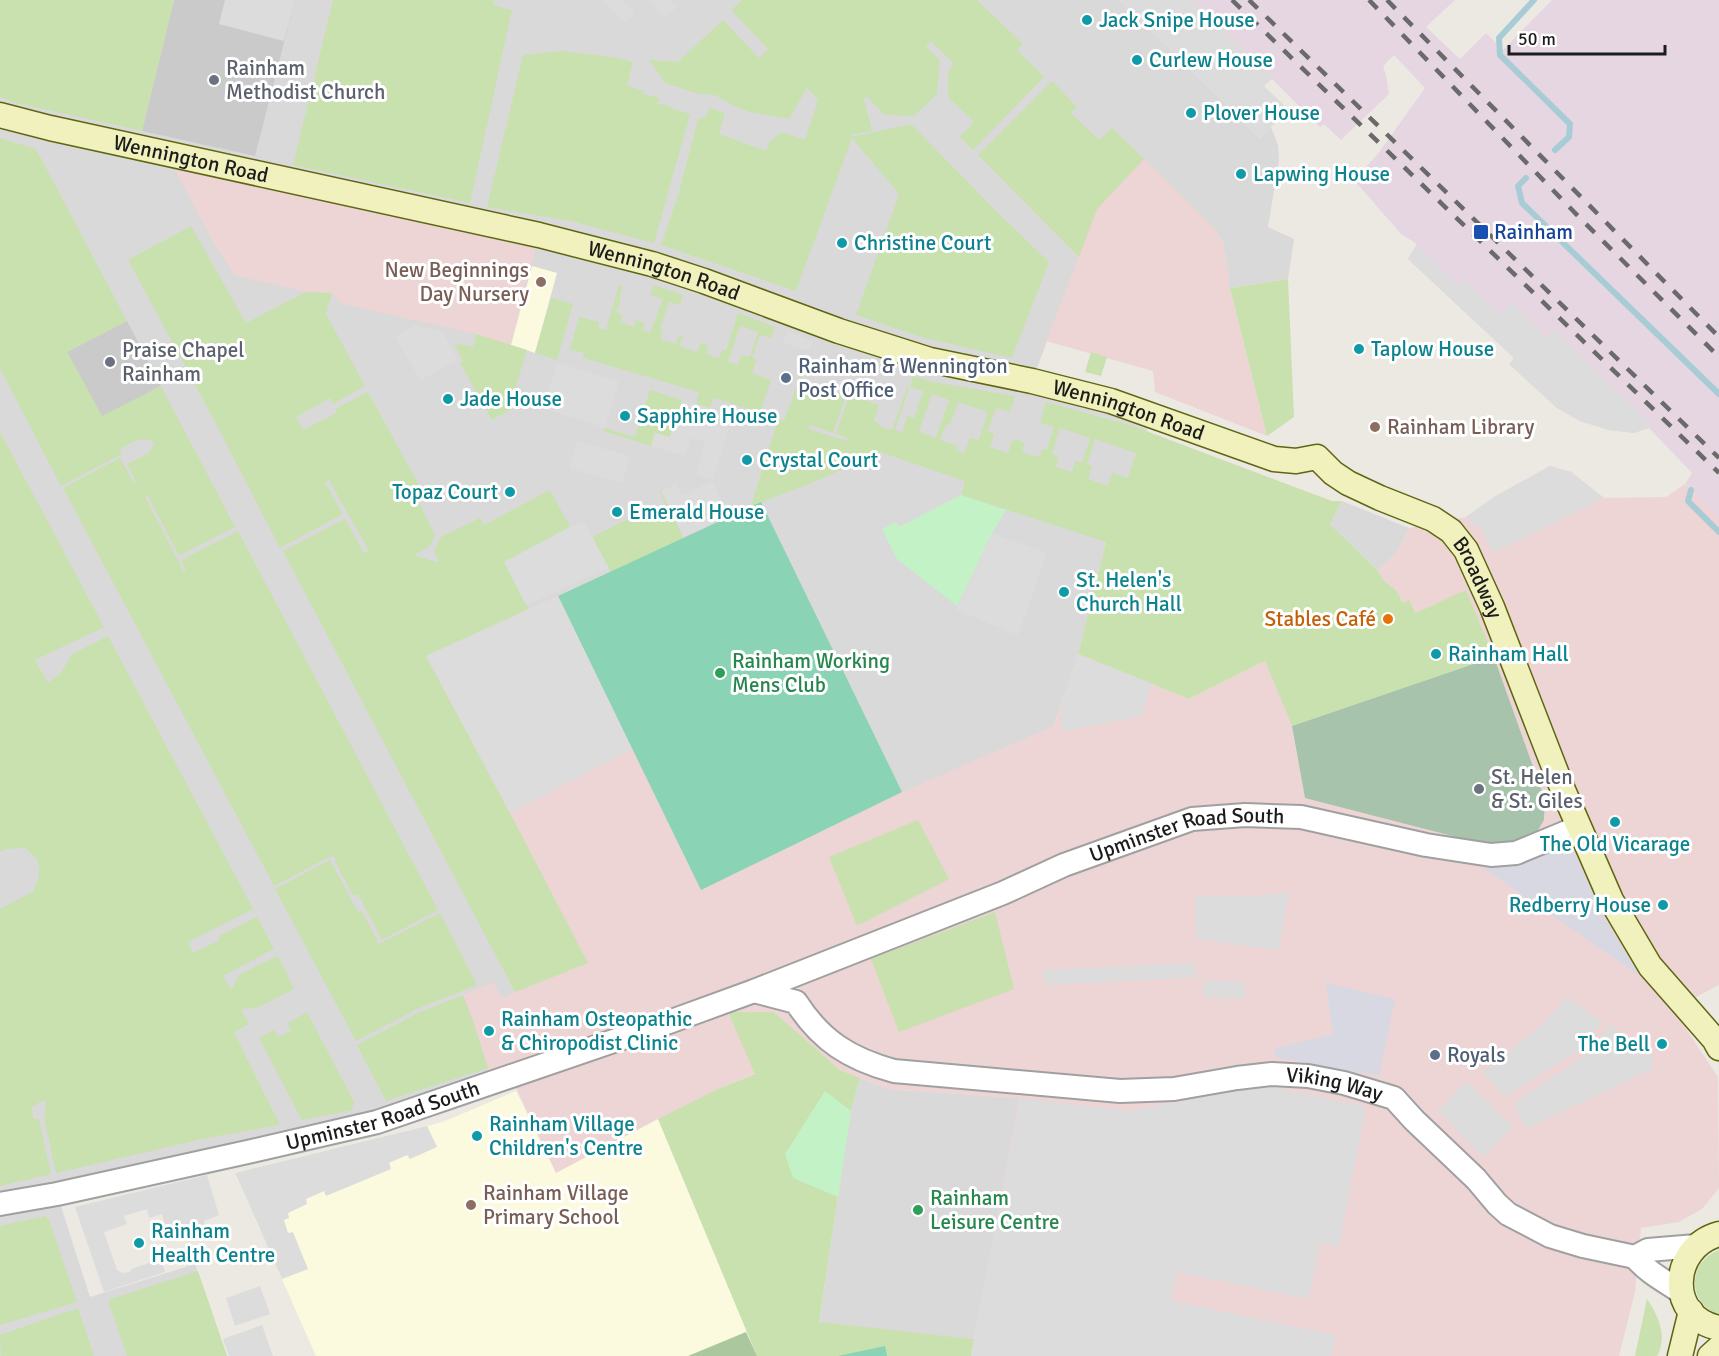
<svg xmlns="http://www.w3.org/2000/svg" width="1719" height="1356" font-family="Signika,sans-serif">
  <rect width="100%" height="100%" fill="#ece9e3"/>
  <g fill="#dad9d9">
    <polygon points="0,0 1120,0 1260,138 1271,127 1278,145 1279,160 1268,227 1294,239 1288,279 1230,288 1222,239 1097,209 1032,381 1152,416 1106,542 1078,654 1054,726 1041,732 1098,853 441,1101 57,1194 90,1297 195,1264 227,1356 0,1356"/>
    <polygon points="1342,501 1409,528 1397,552 1378,571 1330,524"/>
    <polygon points="860,1078 887,1089 1020,1098 974,1339 819,1323 851,1111"/>
  </g>
  <g fill="#ecd5d4">
    <polygon points="166,153 539,235 511,345 476,334 343,304 332,293 306,292 234,275 211,238"/>
    <polygon points="1144,159 1214,229 1222,239 1230,288 1267,436 1155,392 1153,371 1046,341 1097,209"/>
    <polygon points="1550,466 1571,472 1604,498 1666,497 1685,484 1719,518 1719,985 1673,1009 1718,1077 1719,1188 1702,1209 1679,1222 1641,1228 1635,1292 1619,1356 971,1356 1019,1098 887,1089 840,1070 774,1012 728,1012 756,1073 720,1088 556,1174 511,1077 492,1083 474,1024 463,995 493,982 502,998 587,963 510,813 426,656 558,596 701,890 902,792 1054,726 1078,654 1189,699 1265,661 1292,726 1305,798 1534,837 1544,820 1545,800 1494,657 1466,591 1414,613 1409,601 1403,603 1396,590 1384,581 1378,571 1397,552 1409,528 1466,517 1494,497"/>
  </g>
  <polygon fill="#e5d6e2" points="1193,0 1455,0 1426,27 1460,59 1486,33 1503,50 1552,0 1719,0 1719,518 1685,484 1692,473 1649,428 1634,433 1609,430 1580,421 1557,408 1509,364 1514,358 1408,259 1417,244 1401,234 1354,180 1377,155 1425,88 1394,55 1383,66 1386,75 1389,94 1341,140 1324,124 1320,127"/>
  <g fill="#fbfade">
    <polygon points="532,266 557,273 535,353 511,345"/>
    <polygon points="516,1091 556,1173 658,1119 757,1356 316,1356 235,1173 428,1126 445,1121"/>
  </g>
  <g fill="#cacaca">
    <polygon points="174,0 295,0 255,156 142,131"/>
    <polygon points="127,321 161,386 102,417 67,352"/>
  </g>
  <g fill="#c8e1ae" fill-rule="evenodd">
    <polygon points="0,0 174,0 142,131 16,103 0,97"/>
    <polygon points="333,0 494,0 493,5 512,10 470,203 293,165"/>
    <polygon points="742,0 977,0 1023,44 1017,50 1044,77 973,150 960,137 974,122 948,97 948,71 954,64 931,41 926,47 940,60 937,94 914,116 885,115 866,96 864,99 872,131 851,135 852,137 911,124 997,212 1049,262 1012,358 921,337 856,315 899,194 852,138 796,291 661,245 678,196 698,119 706,117 709,108 725,113 719,134 766,151 770,141 782,132 805,140 818,100 807,88 789,119 750,112 738,108 715,95 699,94 665,83 649,60 678,62 723,20 759,58 768,49 731,10"/>
    <polygon points="562,51 614,57 633,62 627,86 644,91 643,94 659,98 658,104 670,106 670,108 690,114 654,243 571,221 487,207 523,55"/>
    <polygon points="1052,81 1077,107 1071,113 1099,140 1112,128 1144,159 1097,209 1079,257 978,155"/>
    <path d="M0,138L36,149L127,321L67,352L102,416L161,386L235,527L179,556L148,496L145,497L184,572L186,571L181,560L238,531L438,910L382,940L358,894L353,896L335,861L336,860L333,855L274,886L63,488L120,458L134,483L136,482L127,464L149,453L154,445L151,440C138,437 131,443 120,449L122,454L61,486L0,368Z"/>
    <polygon points="191,226 246,323 306,292 332,293 326,314 365,386 333,404 330,398 296,417 303,430 337,413 335,409 368,392 420,487 413,491 435,535 430,546 416,554 417,556 436,562 439,561 434,551 441,537 480,518 484,525 550,490 570,527 504,562 529,609 426,656 510,813 588,963 515,992 283,551 345,519 364,553 369,551 329,480 325,482 343,514 280,548 213,418 128,260"/>
    <polygon points="1288,279 1294,417 1267,436 1230,288"/>
    <path d="M619,285L623,286L619,298L621,299L616,312L623,315L620,322L634,327L637,320L645,323L642,330L650,333L663,299L650,295L654,285L683,295L680,305L669,302L660,329L663,330L660,339L676,344L679,335L683,336L680,346L697,352L701,343L708,345L706,354L719,358L722,350L726,351L738,313L775,327L771,338L760,335L752,358L757,360L752,373L771,380L760,413L714,398L710,408L696,404L699,392L583,358L584,353L570,349L579,317L599,322L598,328L606,330ZM740,326L758,332L750,357L741,355L738,365L728,362Z"/>
    <polygon points="551,298 573,304 557,360 535,353"/>
    <polygon points="476,334 527,350 512,398 524,402 492,420 460,363 463,361 454,343 473,347"/>
    <polygon points="1091,352 1107,357 1101,376 1085,372"/>
    <path d="M913,376L933,382L1015,396L1010,412L996,408L988,431L994,434L990,447L1008,453L1013,439L1025,443L1022,452L1039,457L1042,449L1047,450L1054,427L1040,423L1046,402L1133,426L1332,501H1342L1330,524L1378,571L1384,581L1396,590L1403,603L1409,600L1415,613L1466,590L1494,657L1292,726L1265,661L1189,699L1078,654L1106,542L961,495L965,481L880,452L819,480L752,506V503L778,419L784,421L800,377L807,380L805,386L815,389L817,384L829,388L827,394L838,398L840,392L847,394L833,433L810,425L808,429L847,441L848,438L836,434L849,395L879,405L874,421L879,423V426L892,430L907,387L909,388L895,430L902,433L907,416L914,418L923,391L910,387ZM932,394L949,400L936,438L919,432ZM958,402L988,412L979,440L970,438L964,453L956,450L957,446L940,440L946,424L950,425ZM1060,428L1090,438L1082,463L1075,461L1072,472L1056,467L1059,457L1052,454ZM1095,439L1136,453L1128,478L1112,473L1108,486L1088,479L1092,466L1087,464Z"/>
    <polygon points="650,390 682,400 670,437 656,433 651,446 603,431 605,428 635,437"/>
    <path d="M0,432L104,627L35,660L48,683L61,673L72,654L108,636L253,909L188,942L193,953L220,940L219,936L257,917L274,949L223,976L231,990L240,974L278,956L294,989L257,1008L241,1009L249,1024L234,1032L280,1125L211,1137L56,1173L44,1117H45L46,1100L38,1103L31,1108L34,1119H39L51,1174L0,1186V909L34,891C41,870 44,862 25,848L5,849L0,852Z"/>
    <polygon points="661,491 684,539 611,573 592,537 632,517 635,522 666,506 660,492"/>
    <polygon points="918,820 949,879 857,926 829,857"/>
    <polygon points="330,860 358,912 362,911 379,944 440,913 477,985 417,1009 356,1041 275,889"/>
    <polygon points="995,912 1014,989 899,1032 871,959"/>
    <polygon points="463,995 474,1024 488,1068 386,1101 357,1045 418,1013"/>
    <polygon points="307,1012 354,1102 352,1110 302,1120 259,1038 274,1030 278,1037 291,1031 288,1023"/>
    <polygon points="728,1012 774,1012 840,1070 860,1078 851,1111 819,1322 974,1339 971,1356 757,1356 658,1119 720,1088 755,1074"/>
    <polygon points="45,1216 49,1220 77,1302 0,1325 0,1226"/>
    <path d="M1719,1250V1315C1687,1303 1687,1262 1719,1250Z"/>
    <polygon points="198,1271 227,1356 127,1356 108,1300"/>
    <path d="M1647,1299C1658,1315 1668,1337 1657,1356H1635Z"/>
    <polygon points="78,1308 94,1356 1,1356 0,1335"/>
  </g>
  <polygon fill="#aac79d" points="746,1332 757,1356 688,1356"/>
  <polygon fill="#a7c3ab" points="1494,657 1545,800 1544,820 1534,837 1499,848 1305,798 1292,726"/>
  <g fill="#c4f2c7">
    <polygon points="961,495 1006,510 992,533 957,606 897,559 882,529 896,522 899,527"/>
    <polygon points="825,1091 851,1111 838,1197 793,1178 785,1154"/>
  </g>
  <g fill="#8ad3b5">
    <polygon points="761,502 902,792 701,890 558,596"/>
    <polygon points="885,1346 887,1356 838,1356"/>
  </g>
  <g fill="#dcdcdc">
    <polygon points="225,0 295,0 284,41 219,24"/>
    <polygon points="603,0 623,0 635,13 625,23"/>
    <polygon points="649,0 671,0 677,7 665,18"/>
    <polygon points="1120,0 1193,0 1273,78 1264,86 1289,110 1260,138"/>
    <polygon points="1417,244 1458,285 1464,279 1500,315 1513,302 1546,338 1553,330 1653,426 1634,433 1609,430 1580,421 1557,408 1509,364 1514,358 1408,259"/>
    <polygon points="415,325 442,331 458,360 420,380 395,337"/>
    <polygon points="787,331 813,341 809,351 783,343"/>
    <polygon points="557,362 619,382 605,428 543,408"/>
    <polygon points="682,400 733,415 713,480 696,474 705,442 691,438 685,456 651,446 655,433 670,437"/>
    <polygon points="577,441 630,456 622,483 569,468"/>
    <polygon points="1550,466 1571,472 1604,498 1493,553 1481,529 1466,517 1494,497"/>
    <polygon points="712,481 729,515 684,537 661,491 676,484 682,496"/>
    <polygon points="584,522 609,568 526,605 504,562 570,527"/>
    <polygon points="992,533 1047,553 1018,635 956,610"/>
    <polygon points="558,596 632,749 510,813 426,656"/>
    <polygon points="1078,654 1151,683 1142,716 1063,731 1060,716 1062,702"/>
    <polygon points="1289,892 1279,950 1196,939 1195,898 1199,896 1257,896"/>
    <polygon points="1195,963 1195,977 1046,985 1042,970"/>
    <polygon points="1204,980 1245,982 1244,999 1203,997"/>
    <polygon points="1567,997 1603,1022 1577,1051 1505,1097 1482,1073 1541,1026"/>
    <polygon points="1611,1025 1652,1054 1652,1069 1526,1129 1514,1103 1584,1056"/>
    <polygon points="1467,1081 1513,1127 1483,1157 1438,1111"/>
    <polygon points="1266,1086 1366,1107 1339,1246 1320,1243 1309,1299 1177,1272 1171,1301 1336,1335 1331,1356 971,1356 1020,1098 1130,1111"/>
    <polygon points="427,1126 437,1147 410,1159 407,1155 389,1163 391,1169 326,1196 324,1191 306,1199 307,1204 288,1213 289,1218 284,1220 288,1233 293,1232 308,1269 282,1279 235,1173"/>
    <polygon points="207,1175 219,1215 204,1221 205,1225 194,1229 195,1232 182,1236 179,1226 179,1228 167,1232 162,1214 149,1218 147,1209 124,1216 127,1224 104,1232 117,1270 122,1273 130,1272 131,1269 161,1259 165,1272 104,1292 75,1207"/>
    <polygon points="260,1286 270,1314 235,1326 226,1298"/>
    <polygon points="262,1325 273,1356 229,1356 223,1339"/>
  </g>
  <g fill="#d8d8e2">
    <polygon points="1560,845 1567,845 1573,849 1601,912 1640,976 1483,868 1529,860"/>
    <polygon points="1326,983 1395,999 1379,1076 1275,1057 1274,1049 1333,1034"/>
  </g>
  <g fill="none" stroke-linecap="round" stroke-linejoin="round">
    <g stroke="#a8ccd5" stroke-width="6">
      <polyline points="1534,0 1499,38 1500,55 1570,124 1569,137 1555,150"/>
      <polyline points="1526,178 1518,186 1522,203 1719,394"/>
      <polyline points="1691,490 1688,501 1719,532"/>
    </g>
    <g stroke="#a0a0a0" stroke-width="26">
      <g id="tertiary">
        <path id="s1" d="M754,991L796,1002C821,1041 850,1059 894,1071L1120,1091L1174,1089L1237,1078L1272,1074L1308,1076L1344,1083L1394,1098L1414,1120L1476,1179L1497,1204L1508,1214L1550,1236L1583,1246L1635,1257"/>
        <path id="s2" d="M0,1204L57,1194L252,1151L377,1122L669,1022L754,991L1003,893L1064,865L1192,819L1245,815L1301,817L1426,845L1491,855L1516,853L1579,827"/>
        <polyline points="1635,1257 1648,1250 1696,1246"/>
        <path d="M1635,1257C1648,1273 1665,1281 1681,1292"/>
      </g>
    </g>
    <g stroke="#5e6611" stroke-width="27">
      <g id="secondary">
        <path id="s3" d="M0,115L50,128L539,235L652,264L704,281L839,331L930,360L1032,381L1111,401L1274,459L1296,461L1317,457L1333,473L1348,483L1380,498L1433,519L1451,531L1466,550L1492,607L1563,790L1611,900L1650,966L1714,1039L1719,1048"/>
        <path d="M1719,1234C1669,1248 1667,1318 1719,1328"/>
        <polyline points="1680,1356 1691,1311"/>
        <polyline points="1710,1356 1719,1348"/>
      </g>
    </g>
    <use href="#tertiary" stroke="#fff" stroke-width="22"/>
    <use href="#secondary" stroke="#f0f1bc" stroke-width="24"/>
    <g stroke="#6a6a6a" stroke-width="4.5" stroke-dasharray="12 12" stroke-linecap="butt">
      <polyline points="1232,0 1719,473"/>
      <polyline points="1249,0 1719,458"/>
      <polyline points="1369,0 1580,218 1719,357"/>
      <polyline points="1387,0 1719,337"/>
    </g>
  </g>
  <g fill="#0f9aa8" stroke="#fff" stroke-width="2">
    <circle cx="1087" cy="20" r="6"/>
    <circle cx="1137" cy="60" r="6"/>
    <circle cx="1191" cy="113" r="6"/>
    <circle cx="1241" cy="174" r="6"/>
    <circle cx="842" cy="243" r="6"/>
    <circle cx="1359" cy="349" r="6"/>
    <circle cx="448" cy="399" r="6"/>
    <circle cx="625" cy="416" r="6"/>
    <circle cx="747" cy="460" r="6"/>
    <circle cx="510" cy="492" r="6"/>
    <circle cx="617" cy="512" r="6"/>
    <circle cx="1064" cy="592" r="6"/>
    <circle cx="1436" cy="654" r="6"/>
    <circle cx="1615" cy="822" r="6"/>
    <circle cx="1663" cy="905" r="6"/>
    <circle cx="489" cy="1031" r="6"/>
    <circle cx="1662" cy="1044" r="6"/>
    <circle cx="477" cy="1136" r="6"/>
    <circle cx="139" cy="1243" r="6"/>
  </g>
  <g fill="#6b7280" stroke="#fff" stroke-width="2">
    <circle cx="214" cy="80" r="6"/>
    <circle cx="110" cy="362" r="6"/>
    <circle cx="1479" cy="789" r="6"/>
  </g>
  <rect fill="#1a4fb4" stroke="#fff" stroke-width="2" x="1473" y="224" width="16" height="16" rx="3"/>
  <g fill="#8d6e63" stroke="#fff" stroke-width="2">
    <circle cx="541" cy="282" r="6"/>
    <circle cx="1375" cy="427" r="6"/>
    <circle cx="471" cy="1205" r="6"/>
  </g>
  <g fill="#5c6f8a" stroke="#fff" stroke-width="2">
    <circle cx="786" cy="378" r="6"/>
    <circle cx="1435" cy="1055" r="6"/>
  </g>
  <circle fill="#e8710a" stroke="#fff" stroke-width="2" cx="1388" cy="619" r="6"/>
  <g fill="#2e9e5b" stroke="#fff" stroke-width="2">
    <circle cx="720" cy="673" r="6"/>
    <circle cx="918" cy="1210" r="6"/>
  </g>
  <g text-anchor="middle" stroke-width="6" stroke-linejoin="round" paint-order="stroke">
    <g font-size="21" fill="#0d838f" stroke="#fff" text-anchor="start">
      <text x="1099" y="27">Jack Snipe House</text>
      <text x="1149" y="67">Curlew House</text>
      <text x="1203" y="120">Plover House</text>
      <text x="1253" y="181">Lapwing House</text>
      <text x="854" y="250">Christine Court</text>
      <text x="1371" y="356">Taplow House</text>
      <text x="460" y="406">Jade House</text>
      <text x="637" y="423">Sapphire House</text>
      <text x="759" y="467">Crystal Court</text>
      <text x="498" y="499" text-anchor="end">Topaz Court</text>
      <text x="629" y="519">Emerald House</text>
      <text x="1076" y="587">St. Helen's<tspan x="1076" dy="24">Church Hall</tspan></text>
      <text x="1448" y="661">Rainham Hall</text>
      <text x="1615" y="851" text-anchor="middle">The Old Vicarage</text>
      <text x="1651" y="912" text-anchor="end">Redberry House</text>
      <text x="501" y="1026">Rainham Osteopathic<tspan x="501" dy="24">&amp; Chiropodist Clinic</tspan></text>
      <text x="1650" y="1051" text-anchor="end">The Bell</text>
      <text x="489" y="1131">Rainham Village<tspan x="489" dy="24">Children's Centre</tspan></text>
      <text x="151" y="1238">Rainham<tspan x="151" dy="24">Health Centre</tspan></text>
    </g>
    <g font-size="21" fill="#5b616d" stroke="#fff" text-anchor="start">
      <text x="226" y="75">Rainham<tspan x="226" dy="24">Methodist Church</tspan></text>
      <text x="122" y="357">Praise Chapel<tspan x="122" dy="24">Rainham</tspan></text>
      <text x="1491" y="784">St. Helen<tspan x="1491" dy="24">&amp; St. Giles</tspan></text>
    </g>
    <g font-size="21" fill="#1c1c1c" stroke="#fff">
      <text dy="7" stroke="none"><textPath href="#s3" startOffset="196">Wennington Road</textPath></text>
      <text dy="7" stroke="none"><textPath href="#s3" startOffset="682">Wennington Road</textPath></text>
      <text dy="7" stroke="none"><textPath href="#s3" startOffset="1168">Wennington Road</textPath></text>
      <text dy="7" stroke="none"><textPath href="#s3" startOffset="1574">Broadway</textPath></text>
      <text dy="7" stroke="none"><textPath href="#s2" startOffset="1248">Upminster Road South</textPath></text>
      <text dy="7" stroke="none"><textPath href="#s1" startOffset="610">Viking Way</textPath></text>
      <text dy="7" stroke="none"><textPath href="#s2" startOffset="393">Upminster Road South</textPath></text>
    </g>
    <g font-size="21" fill="#164399" stroke="#fff" text-anchor="start">
      <text x="1494" y="239">Rainham</text>
    </g>
    <g font-size="21" fill="#785e54" stroke="#fff" text-anchor="start">
      <text x="529" y="277" text-anchor="end">New Beginnings<tspan x="529" dy="24">Day Nursery</tspan></text>
      <text x="1387" y="434">Rainham Library</text>
      <text x="483" y="1200">Rainham Village<tspan x="483" dy="24">Primary School</tspan></text>
    </g>
    <g font-size="21" fill="#4e5e75" stroke="#fff" text-anchor="start">
      <text x="798" y="373">Rainham &amp; Wennington<tspan x="798" dy="24">Post Office</tspan></text>
      <text x="1447" y="1062">Royals</text>
    </g>
    <g font-size="21" fill="#c56008" stroke="#fff" text-anchor="end">
      <text x="1376" y="626">Stables Café</text>
    </g>
    <g font-size="21" fill="#27864d" stroke="#fff" text-anchor="start">
      <text x="732" y="668">Rainham Working<tspan x="732" dy="24">Mens Club</tspan></text>
      <text x="930" y="1205">Rainham<tspan x="930" dy="24">Leisure Centre</tspan></text>
    </g>
  </g>
  <path d="M1509 45v9h156v-9" fill="none" stroke="#1c1c1c" stroke-width="3"/>
  <text x="1518" y="45" font-size="18" fill="#1c1c1c" stroke="#ffffff" stroke-width="4.5" paint-order="stroke">50 m</text>
</svg>
